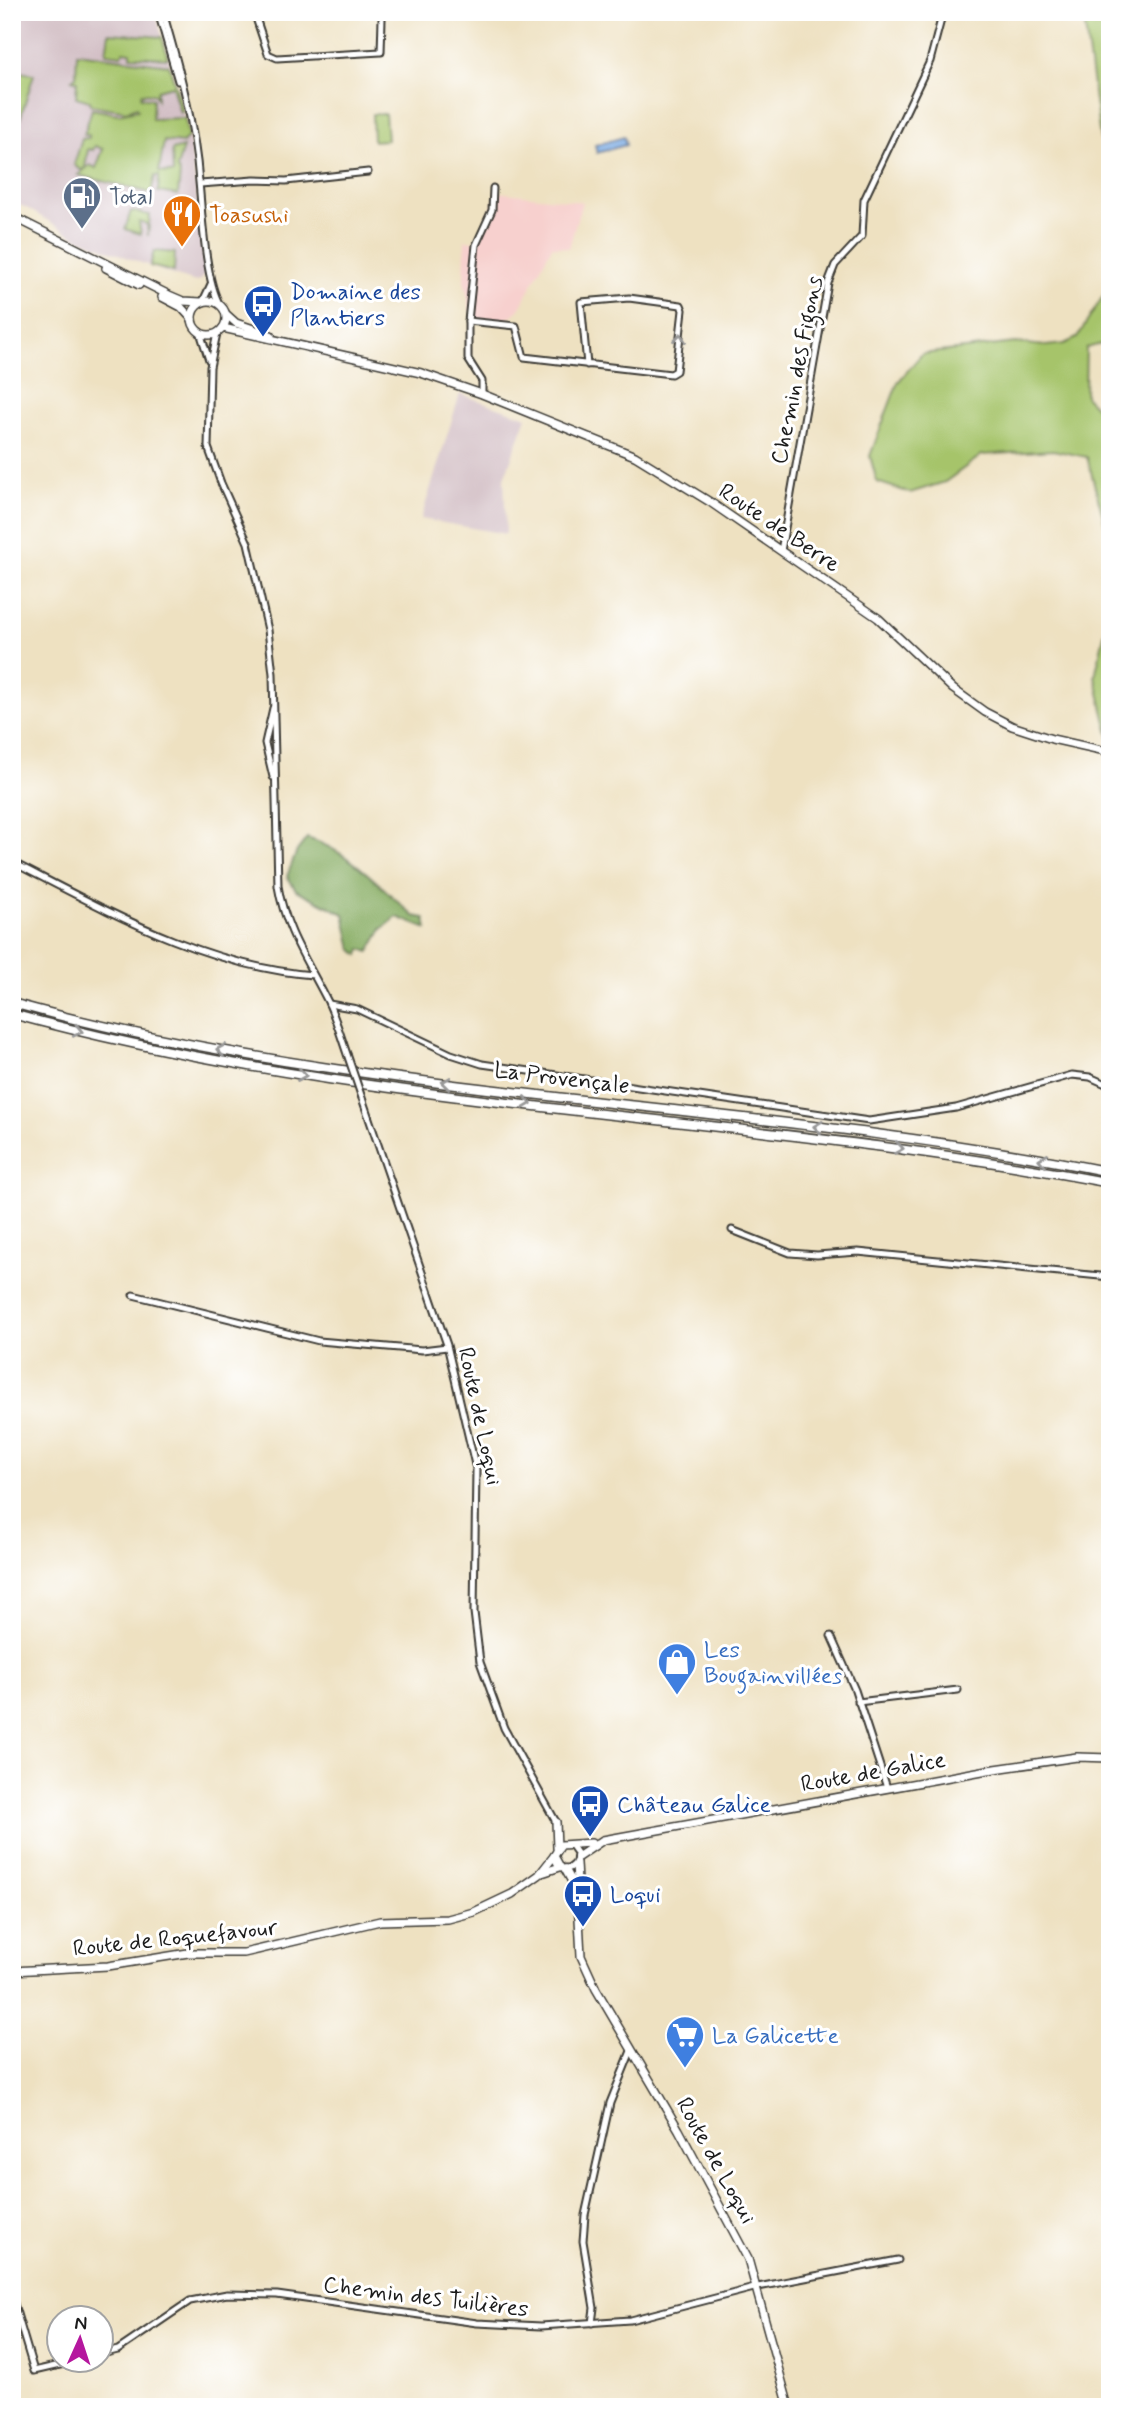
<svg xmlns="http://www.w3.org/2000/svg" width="1122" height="2419" font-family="Mynerve,sans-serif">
  <rect width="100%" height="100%" fill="#fff"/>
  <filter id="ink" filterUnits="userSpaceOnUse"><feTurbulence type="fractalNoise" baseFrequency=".0143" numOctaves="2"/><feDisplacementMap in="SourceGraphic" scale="14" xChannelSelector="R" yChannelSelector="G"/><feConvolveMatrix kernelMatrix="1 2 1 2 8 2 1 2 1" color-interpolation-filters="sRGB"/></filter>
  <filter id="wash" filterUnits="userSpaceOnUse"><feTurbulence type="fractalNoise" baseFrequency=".00686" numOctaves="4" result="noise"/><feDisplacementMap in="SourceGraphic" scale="28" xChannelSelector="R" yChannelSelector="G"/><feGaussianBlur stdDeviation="1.57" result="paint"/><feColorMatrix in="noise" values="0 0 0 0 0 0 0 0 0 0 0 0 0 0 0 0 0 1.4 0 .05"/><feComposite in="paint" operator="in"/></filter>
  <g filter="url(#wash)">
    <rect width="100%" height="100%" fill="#eee1c1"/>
    <polygon fill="#f7d0ce" points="497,192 582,202 569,248 552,246 519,310 502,323 472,318 464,281 465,240 479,242"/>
    <g fill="#d2bec4">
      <polygon points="12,12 155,12 179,94 191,148 206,272 200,280 196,282 170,274 77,238 25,207 12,203"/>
      <polygon points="460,394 527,417 504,478 506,534 421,519"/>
    </g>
    <g fill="#a6c46b" stroke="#617044" stroke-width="2">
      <polygon points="1083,12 1110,12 1110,161 1100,138"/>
      <polygon points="109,33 162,37 168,58 131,56 131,52 124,51 122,55 106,53"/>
      <polygon points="77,53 169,65 183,111 180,113 172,86 157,90 157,99 154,94 142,93 141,97 153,99 152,119 185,118 188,137 183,143 164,141 159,172 173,173 172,150 183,147 177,168 180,174 178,195 158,192 159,176 155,176 151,193 78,175 90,165 96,168 103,149 95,146 93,150 88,149 85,168 81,170 74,165 82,139 89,138 89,135 84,135 92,109 118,114 138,110 137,107 127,111 91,105 90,101 76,97 77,81 72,79 76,76"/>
      <polygon points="12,71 34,74 20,119 12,116"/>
      <polygon points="372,114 385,114 387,140 373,141"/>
      <polygon points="131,211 150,215 148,236 147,224 139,222 141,234 125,229"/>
      <polygon points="154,251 175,253 174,272 150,266"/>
      <polygon points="1110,285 1110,342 1086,348 1085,396 1110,422 1110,542 1087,457 1053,450 982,455 945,482 910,493 877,482 870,456 898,382 922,354 1015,343 1046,346 1064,344 1077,338"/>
      <polygon points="1110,608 1110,739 1095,676"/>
    </g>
    <path fill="#84aa5f" stroke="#50633e" stroke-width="2" d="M307,838C352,852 379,886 414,916L425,918L427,929L397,917L382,929L369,952L361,949L359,955L352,949L344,914L296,890L287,876L297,851Z"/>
    <polygon fill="#78a9e3" stroke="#4a6280" stroke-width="2" points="624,137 626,145 597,153 595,145"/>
  </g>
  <g filter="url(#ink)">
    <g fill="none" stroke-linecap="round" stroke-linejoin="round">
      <g stroke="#3c3a35" stroke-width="9">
        <g id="minor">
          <polyline points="158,12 178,81"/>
          <path d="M163,12C179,67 195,125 199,182C202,212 205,280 220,305"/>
          <polyline points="254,12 268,54 277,58 381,52 382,19"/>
          <polyline points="200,184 254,180 286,181 368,172"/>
          <polyline points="203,301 211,284"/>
          <polyline points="468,321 516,326 524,357 671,374 676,371 683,310 681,305 629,298 581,302 587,365"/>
          <polyline points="200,332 209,360"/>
          <path d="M217,333L210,367L208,447L221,483L248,543L268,630L273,674L278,886C285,930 309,964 328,1002C336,1019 341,1037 347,1054"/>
          <polyline points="482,394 482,381 468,359 468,321 476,245 492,210 493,188"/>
          <polyline points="781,551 828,283 835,265 862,236 864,200 930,61 943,12"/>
          <polyline points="273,777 265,743 273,708"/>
          <path d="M12,862C106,910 205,967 313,975"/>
          <polyline points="329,1004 357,1009 451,1054 482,1064 869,1121 956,1108 1072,1075 1090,1077 1110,1086"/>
          <polyline points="362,1098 447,1345 476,1469 474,1612 480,1662 504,1728 556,1822"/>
          <polyline points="732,1230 790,1253 817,1255 858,1252 1110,1277"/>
          <polyline points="133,1295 319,1341 422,1350 447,1347"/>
          <polyline points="831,1636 855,1690 887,1788"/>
          <polyline points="858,1702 958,1690"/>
          <polyline points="563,1868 570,1868 576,1863 577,1853 572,1846"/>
          <polyline points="12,2297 34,2371 81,2360"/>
          <polyline points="592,2323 594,2308 583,2241 585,2215 610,2103 631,2051"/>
          <polyline points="102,2354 118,2350 190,2301 227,2294 277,2295 477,2323 541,2326 630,2320 758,2287 898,2260"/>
        </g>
      </g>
      <g stroke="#3c3a35" stroke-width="10">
        <g id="major">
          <polyline points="12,216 169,295 183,301 201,302"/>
          <polyline points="106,268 139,285"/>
          <polyline points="162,297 181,307 192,319"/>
          <circle cx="209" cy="318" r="17"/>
          <polyline points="226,314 236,323 271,335"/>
          <polyline points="223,328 421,373 482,394 635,456 710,502 878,618 953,689 985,712 1012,726 1052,739 1110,752"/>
          <polyline points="556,1822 557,1848"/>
          <polyline points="578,1857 603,1840 988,1770 1077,1757 1110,1758"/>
          <polyline points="576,1863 581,1956 596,1989 679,2130 748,2259 789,2407"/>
          <polyline points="565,1869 575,1887"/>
          <polyline points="542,1873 560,1867 554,1856 561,1845 591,1843"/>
          <polyline points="12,1971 108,1966 188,1953 244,1953 380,1921 448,1919 474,1912 512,1894 539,1875 554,1856"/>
        </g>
      </g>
      <g stroke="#3c3a35" stroke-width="11">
        <g id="highway">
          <path d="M12,1003C370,1102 747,1099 1110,1172"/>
          <path d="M12,1014C371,1112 746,1113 1110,1183"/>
        </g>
      </g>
      <use href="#minor" stroke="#fff" stroke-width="5"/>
      <use href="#major" stroke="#fff" stroke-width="7"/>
      <use href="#highway" stroke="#fff" stroke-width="8"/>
      <g stroke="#3c3a35" stroke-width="9" stroke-linecap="butt">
        <polyline id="minor-bridge" points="347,1054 362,1098"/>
      </g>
      <use href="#minor-bridge" stroke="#fff" stroke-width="5"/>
    </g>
    <defs><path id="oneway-chevron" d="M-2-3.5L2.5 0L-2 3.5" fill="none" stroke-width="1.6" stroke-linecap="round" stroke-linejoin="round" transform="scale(1.75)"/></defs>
    <g stroke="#999">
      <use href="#oneway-chevron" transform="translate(680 338) rotate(-83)"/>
      <use href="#oneway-chevron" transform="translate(78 1031) rotate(13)"/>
      <use href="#oneway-chevron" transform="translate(221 1050) rotate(-170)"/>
      <use href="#oneway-chevron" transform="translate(302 1075) rotate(9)"/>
      <use href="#oneway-chevron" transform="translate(446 1083) rotate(-173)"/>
      <use href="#oneway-chevron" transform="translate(527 1103) rotate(7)"/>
      <use href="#oneway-chevron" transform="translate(818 1127) rotate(-173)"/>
      <use href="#oneway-chevron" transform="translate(899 1148) rotate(8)"/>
      <use href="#oneway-chevron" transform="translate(1043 1160) rotate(-170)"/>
    </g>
  </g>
  <defs>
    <g id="fuel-pin" transform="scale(2.0125)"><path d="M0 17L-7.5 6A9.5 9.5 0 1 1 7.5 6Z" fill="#5c6f8a" stroke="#fff"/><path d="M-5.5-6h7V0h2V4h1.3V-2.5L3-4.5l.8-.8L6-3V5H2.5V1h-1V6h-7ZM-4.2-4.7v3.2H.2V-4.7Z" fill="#fff"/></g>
    <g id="restaurant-pin" transform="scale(2.0125)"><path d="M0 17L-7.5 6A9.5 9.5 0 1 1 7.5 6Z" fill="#e8710a" stroke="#fff"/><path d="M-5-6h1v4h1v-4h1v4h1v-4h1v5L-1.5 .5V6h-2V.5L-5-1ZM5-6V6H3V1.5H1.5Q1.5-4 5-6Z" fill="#fff"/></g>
    <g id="bus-pin" transform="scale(2.0125)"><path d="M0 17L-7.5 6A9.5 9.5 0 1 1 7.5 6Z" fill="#1a4fb4" stroke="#fff"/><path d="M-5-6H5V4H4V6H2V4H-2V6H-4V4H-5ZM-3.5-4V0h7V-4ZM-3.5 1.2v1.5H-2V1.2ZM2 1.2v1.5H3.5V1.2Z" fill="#fff"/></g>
    <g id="shop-pin" transform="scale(2.0125)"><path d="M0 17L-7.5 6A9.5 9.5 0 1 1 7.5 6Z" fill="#3f7fe0" stroke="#fff"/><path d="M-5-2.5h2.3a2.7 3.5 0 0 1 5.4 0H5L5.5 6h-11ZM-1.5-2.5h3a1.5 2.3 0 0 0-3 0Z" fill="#fff"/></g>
    <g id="supermarket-pin" transform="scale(2.0125)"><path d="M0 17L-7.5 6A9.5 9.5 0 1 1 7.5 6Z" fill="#3f7fe0" stroke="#fff"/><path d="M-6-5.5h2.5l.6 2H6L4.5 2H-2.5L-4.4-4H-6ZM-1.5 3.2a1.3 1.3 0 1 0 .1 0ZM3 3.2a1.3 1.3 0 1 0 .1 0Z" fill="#fff"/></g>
  </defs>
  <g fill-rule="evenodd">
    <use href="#fuel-pin" x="82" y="196"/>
    <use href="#restaurant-pin" x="182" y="214"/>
    <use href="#bus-pin" x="263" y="304"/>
    <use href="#shop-pin" x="677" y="1662"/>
    <use href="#bus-pin" x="590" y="1804"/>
    <use href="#bus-pin" x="583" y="1894"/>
    <use href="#supermarket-pin" x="685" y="2035"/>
  </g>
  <g text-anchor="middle" stroke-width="6" stroke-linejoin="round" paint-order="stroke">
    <g font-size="23" fill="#4e5e75" stroke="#fff" text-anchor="start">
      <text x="109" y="204">Total</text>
    </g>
    <g font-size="23" fill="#c56008" stroke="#fff" text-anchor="start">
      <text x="209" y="222">Toasushi</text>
    </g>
    <g font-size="23" fill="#164399" stroke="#fff" text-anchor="start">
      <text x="290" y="299">Domaine des<tspan x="290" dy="26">Plantiers</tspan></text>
      <text x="617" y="1812">Château Galice</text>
      <text x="610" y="1902">Loqui</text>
    </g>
    <g font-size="23" fill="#1c1c1c" stroke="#fff">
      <text transform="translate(796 370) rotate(-79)" y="8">Chemin des Figons</text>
      <text transform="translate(780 527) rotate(34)" y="8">Route de Berre</text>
      <text transform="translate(562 1077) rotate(7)" y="8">La Provençale</text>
      <text transform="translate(481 1416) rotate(78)" y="8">Route de Loqui</text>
      <text transform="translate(873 1771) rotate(-10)" y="8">Route de Galice</text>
      <text transform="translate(175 1937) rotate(-6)" y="8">Route de Roquefavour</text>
      <text transform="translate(717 2160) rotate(61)" y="8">Route de Loqui</text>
      <text transform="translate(426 2296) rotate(7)" y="8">Chemin des Tuilières</text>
    </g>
    <g font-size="23" fill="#366cbe" stroke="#fff" text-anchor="start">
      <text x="704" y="1657">Les<tspan x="704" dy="26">Bougainvillées</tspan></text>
      <text x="712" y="2043">La Galicette</text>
    </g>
  </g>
  <rect width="1122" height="2419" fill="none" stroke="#fff" stroke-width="42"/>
  <g transform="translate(80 2339) rotate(3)"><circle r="33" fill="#ffffff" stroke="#a4a4a4" stroke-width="2"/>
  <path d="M0-5L12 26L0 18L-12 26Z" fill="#b5179e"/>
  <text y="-10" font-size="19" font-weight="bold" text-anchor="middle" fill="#1c1c1c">N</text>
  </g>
</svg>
